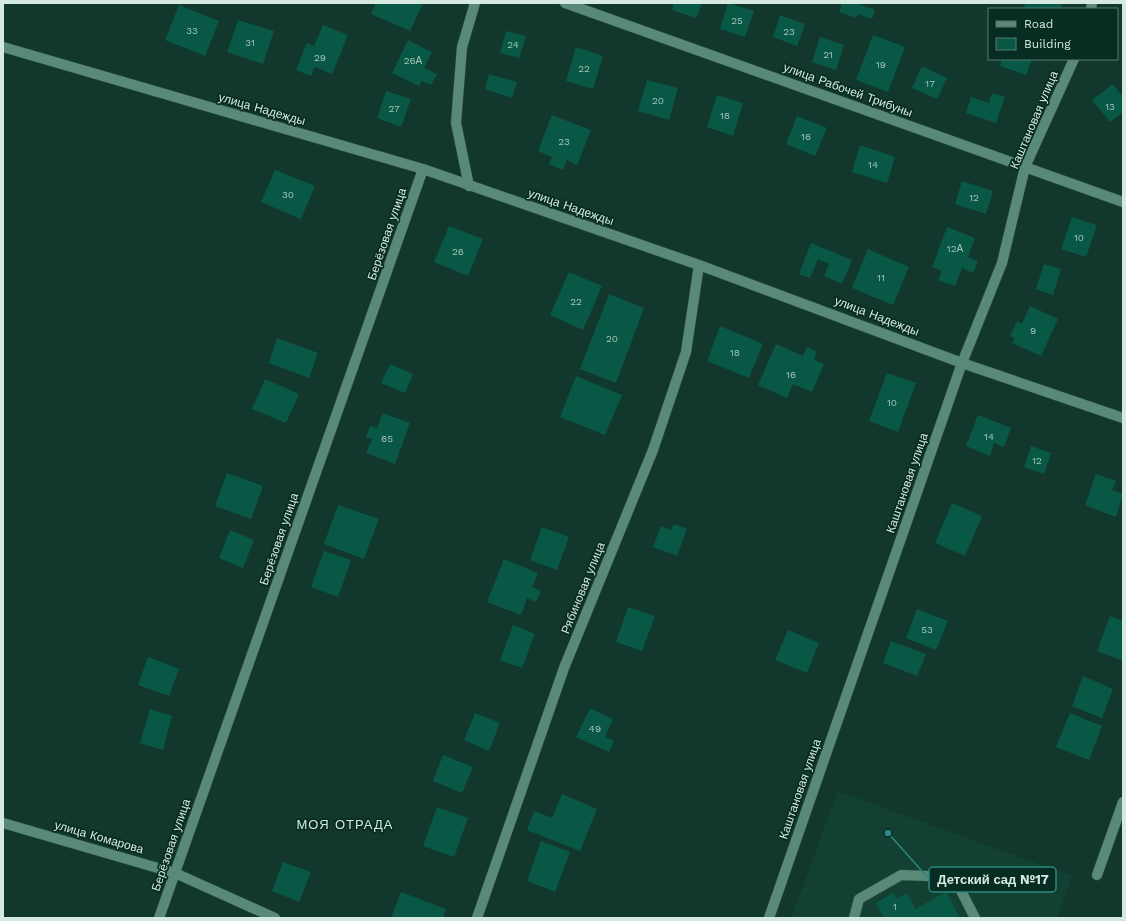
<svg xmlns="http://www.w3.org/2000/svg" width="1126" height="921" font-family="'Work Sans',sans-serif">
  <rect width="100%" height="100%" fill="#12372c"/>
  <polygon fill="#124134" points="838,791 1072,876 1057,918 791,918"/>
  <g fill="#095845">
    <polygon points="376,3 423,3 410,31 371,14"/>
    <polygon points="674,3 702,3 696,18 672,10"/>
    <polygon points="728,3 754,11 745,37 720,29"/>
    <polygon points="842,3 856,3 875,10 872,19 858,14 856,18 839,12"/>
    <polygon points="1026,3 1063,3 1060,9 1023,9"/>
    <polygon points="179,5 219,21 205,56 165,40"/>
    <polygon points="780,15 805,24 797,46 773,37"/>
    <polygon points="238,20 274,31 263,64 227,52"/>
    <polygon points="323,25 348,35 332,74 315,67 311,76 296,70 307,43 314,46"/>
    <polygon points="506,31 526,36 519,58 500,53"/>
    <polygon points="873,35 905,47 888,92 856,80"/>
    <polygon points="820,37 844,45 836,70 812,62"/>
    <polygon points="408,40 432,52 424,68 437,74 431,85 422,81 419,86 392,73"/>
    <polygon points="576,47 603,56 593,89 566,81"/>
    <polygon points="1002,59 1032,59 1026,75 1000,66"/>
    <polygon points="922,66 947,78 937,99 912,88"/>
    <polygon points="489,74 517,82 512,98 485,89"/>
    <polygon points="647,80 678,88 669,120 638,111"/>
    <polygon points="1113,84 1123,97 1123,112 1110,122 1092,100"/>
    <polygon points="386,91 411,99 401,127 377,118"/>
    <polygon points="992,93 1005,97 996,123 966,113 971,97 989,103"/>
    <polygon points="717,95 743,103 733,136 707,127"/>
    <polygon points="552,115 591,130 577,165 567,160 563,170 549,164 552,157 538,151"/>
    <polygon points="797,116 827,128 815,156 786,144"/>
    <polygon points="860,145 895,157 887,183 852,172"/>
    <polygon points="275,170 315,186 301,219 261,202"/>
    <polygon points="962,181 993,191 986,214 955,204"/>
    <polygon points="1072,217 1097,225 1086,257 1061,249"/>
    <polygon points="449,226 483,239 468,276 434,262"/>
    <polygon points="947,227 975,238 968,257 978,261 973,273 962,268 955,286 938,280 942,271 932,267"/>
    <polygon points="811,243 852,260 842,284 824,276 829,264 818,259 810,278 799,274"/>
    <polygon points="868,249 909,267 893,305 852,288"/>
    <polygon points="1044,264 1061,269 1053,295 1036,289"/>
    <polygon points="569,272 602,286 583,330 550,315"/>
    <polygon points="609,294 644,308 616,383 580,369"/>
    <polygon points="1030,306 1058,319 1041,356 1012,343 1015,338 1010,336 1017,321 1022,324"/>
    <polygon points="720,326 763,344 749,378 707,361"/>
    <polygon points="277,338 318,353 309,378 269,363"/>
    <polygon points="776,344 803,356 807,347 817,352 814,360 824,364 812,392 793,384 787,398 758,385"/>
    <polygon points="390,364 413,374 405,393 381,383"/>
    <polygon points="887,373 916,383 898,432 869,421"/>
    <polygon points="576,376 622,395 605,435 560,417"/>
    <polygon points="265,379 299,394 286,423 252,409"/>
    <polygon points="383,413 410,423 395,464 366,453 372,439 366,437 370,426 377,428"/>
    <polygon points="978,415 1011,428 1004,447 994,443 990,456 966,446"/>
    <polygon points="1031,446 1051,453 1044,474 1024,467"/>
    <polygon points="227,473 263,486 251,519 215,506"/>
    <polygon points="1096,474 1116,481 1112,490 1123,494 1116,517 1085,505"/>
    <polygon points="952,503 982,516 965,556 935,543"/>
    <polygon points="338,505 379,519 364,559 324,544"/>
    <polygon points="674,524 687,529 677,556 653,547 661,526 671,530"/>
    <polygon points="542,527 569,537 557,570 530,560"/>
    <polygon points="230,530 254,540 243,568 219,558"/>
    <polygon points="324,551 351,560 338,597 311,587"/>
    <polygon points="504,559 538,573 532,587 541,591 536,602 527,598 521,615 487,602"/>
    <polygon points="628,607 655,616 642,651 616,642"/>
    <polygon points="917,609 948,621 936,650 906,638"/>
    <polygon points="1110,616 1123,621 1123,661 1097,651"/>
    <polygon points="513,625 535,634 522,668 500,660"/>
    <polygon points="788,630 819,643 807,673 775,660"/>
    <polygon points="891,641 926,654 917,676 883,663"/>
    <polygon points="148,657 179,669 169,696 138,685"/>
    <polygon points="1083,676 1113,689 1102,718 1072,706"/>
    <polygon points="590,708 613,719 605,737 614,741 609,752 576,737"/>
    <polygon points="150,709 172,716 163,750 140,743"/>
    <polygon points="475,713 500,723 489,751 464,740"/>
    <polygon points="1070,713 1102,726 1089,760 1056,747"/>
    <polygon points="443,755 473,767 462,793 433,781"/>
    <polygon points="562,794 597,809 580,851 527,830 534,811 552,818"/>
    <polygon points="437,807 468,818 454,857 423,846"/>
    <polygon points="541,841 570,852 555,892 527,881"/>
    <polygon points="283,862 311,872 299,902 272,891"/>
    <polygon points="401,892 446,909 443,918 391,918"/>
    <polygon points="946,892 960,918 884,918 876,903 893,893 896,899 907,893 915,909"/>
  </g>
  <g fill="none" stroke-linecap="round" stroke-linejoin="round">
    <g stroke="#315349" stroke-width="11">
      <g id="minor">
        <polyline points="565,3 1123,202"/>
        <polyline points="1091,9 1092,3"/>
        <polyline points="3,47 423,169 699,265 962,363 1123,418"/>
        <polyline points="469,186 456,123 462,47 475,3"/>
        <polyline points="3,823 175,873 275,918"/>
        <polyline points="1097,875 1123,802"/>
        <polyline points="159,918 423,169"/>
        <polyline points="477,918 564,668 653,450 686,352 699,265"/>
        <polyline points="769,918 962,363 1002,263 1025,167 1074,59"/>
        <polyline points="854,918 859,899 901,875 954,877 975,918"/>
      </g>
    </g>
    <use href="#minor" stroke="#598978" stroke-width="10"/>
  </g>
  <g text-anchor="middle" stroke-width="3.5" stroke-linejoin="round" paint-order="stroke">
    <g font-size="10" fill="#a2c5ba">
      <text x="737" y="24">25</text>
      <text x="192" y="34">33</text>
      <text x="789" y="35">23</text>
      <text x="250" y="46">31</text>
      <text x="513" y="48">24</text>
      <text x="828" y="58">21</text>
      <text x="320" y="61">29</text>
      <text x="413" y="64">26А</text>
      <text x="881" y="68">19</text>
      <text x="584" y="72">22</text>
      <text x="930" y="87">17</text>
      <text x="658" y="104">20</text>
      <text x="1110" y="110">13</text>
      <text x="394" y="112">27</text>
      <text x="725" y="119">18</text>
      <text x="806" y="140">16</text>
      <text x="564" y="145">23</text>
      <text x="873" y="168">14</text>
      <text x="288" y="198">30</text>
      <text x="974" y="201">12</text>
      <text x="1079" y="241">10</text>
      <text x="955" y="252">12А</text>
      <text x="458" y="255">26</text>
      <text x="881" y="281">11</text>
      <text x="576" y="305">22</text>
      <text x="1033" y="334">9</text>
      <text x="612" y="342">20</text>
      <text x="735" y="356">18</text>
      <text x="791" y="378">16</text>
      <text x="892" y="406">10</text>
      <text x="989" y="440">14</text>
      <text x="387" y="442">65</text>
      <text x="1037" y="464">12</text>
      <text x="927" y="633">53</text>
      <text x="595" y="732">49</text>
      <text x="895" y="910">1</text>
    </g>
    <g font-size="12" fill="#d5e9e1" stroke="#072c22">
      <text transform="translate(848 90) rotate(20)" y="4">улица Рабочей Трибуны</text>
      <text transform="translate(262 109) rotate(16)" y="4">улица Надежды</text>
      <text transform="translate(1034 120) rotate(-67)" y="4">Каштановая улица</text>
      <text transform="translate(571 207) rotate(19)" y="4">улица Надежды</text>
      <text transform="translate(387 234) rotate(-71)" y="4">Берёзовая улица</text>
      <text transform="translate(877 316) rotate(21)" y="4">улица Надежды</text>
      <text transform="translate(907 483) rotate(-71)" y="4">Каштановая улица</text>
      <text transform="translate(279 539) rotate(-71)" y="4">Берёзовая улица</text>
      <text transform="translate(583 588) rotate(-68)" y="4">Рябиновая улица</text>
      <text transform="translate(800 789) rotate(-71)" y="4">Каштановая улица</text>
      <text transform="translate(99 837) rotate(16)" y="4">улица Комарова</text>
      <text transform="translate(171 845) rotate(-71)" y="4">Берёзовая улица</text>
    </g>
    <g font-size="13" letter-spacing="1" fill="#d5e9e1" stroke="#072c22">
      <text x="345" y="829">МОЯ ОТРАДА</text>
    </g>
  </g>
  <path fill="none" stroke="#2d877f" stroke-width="1.5" d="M888 833L929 879"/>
  <circle fill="#2d877f" stroke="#072c22" stroke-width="1.5" cx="888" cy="833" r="4"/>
  <rect fill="#072c22" stroke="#2d877f" stroke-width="1.5" x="929" y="867" width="127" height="25" rx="4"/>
  <g font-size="13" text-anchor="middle" font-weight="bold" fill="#d5e9e1">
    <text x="993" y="884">Детский сад №17</text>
  </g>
  <rect width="1126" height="921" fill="none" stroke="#d5e9e1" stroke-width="8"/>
  <rect x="988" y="8" width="130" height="52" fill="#072c22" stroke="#59786e"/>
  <rect x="996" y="21" width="20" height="6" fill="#598978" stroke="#59786e"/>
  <text x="1024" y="28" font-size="12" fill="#d5e9e1">Road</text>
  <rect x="996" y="38" width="20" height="12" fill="#095845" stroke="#59786e"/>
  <text x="1024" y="48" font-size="12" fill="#d5e9e1">Building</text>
</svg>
